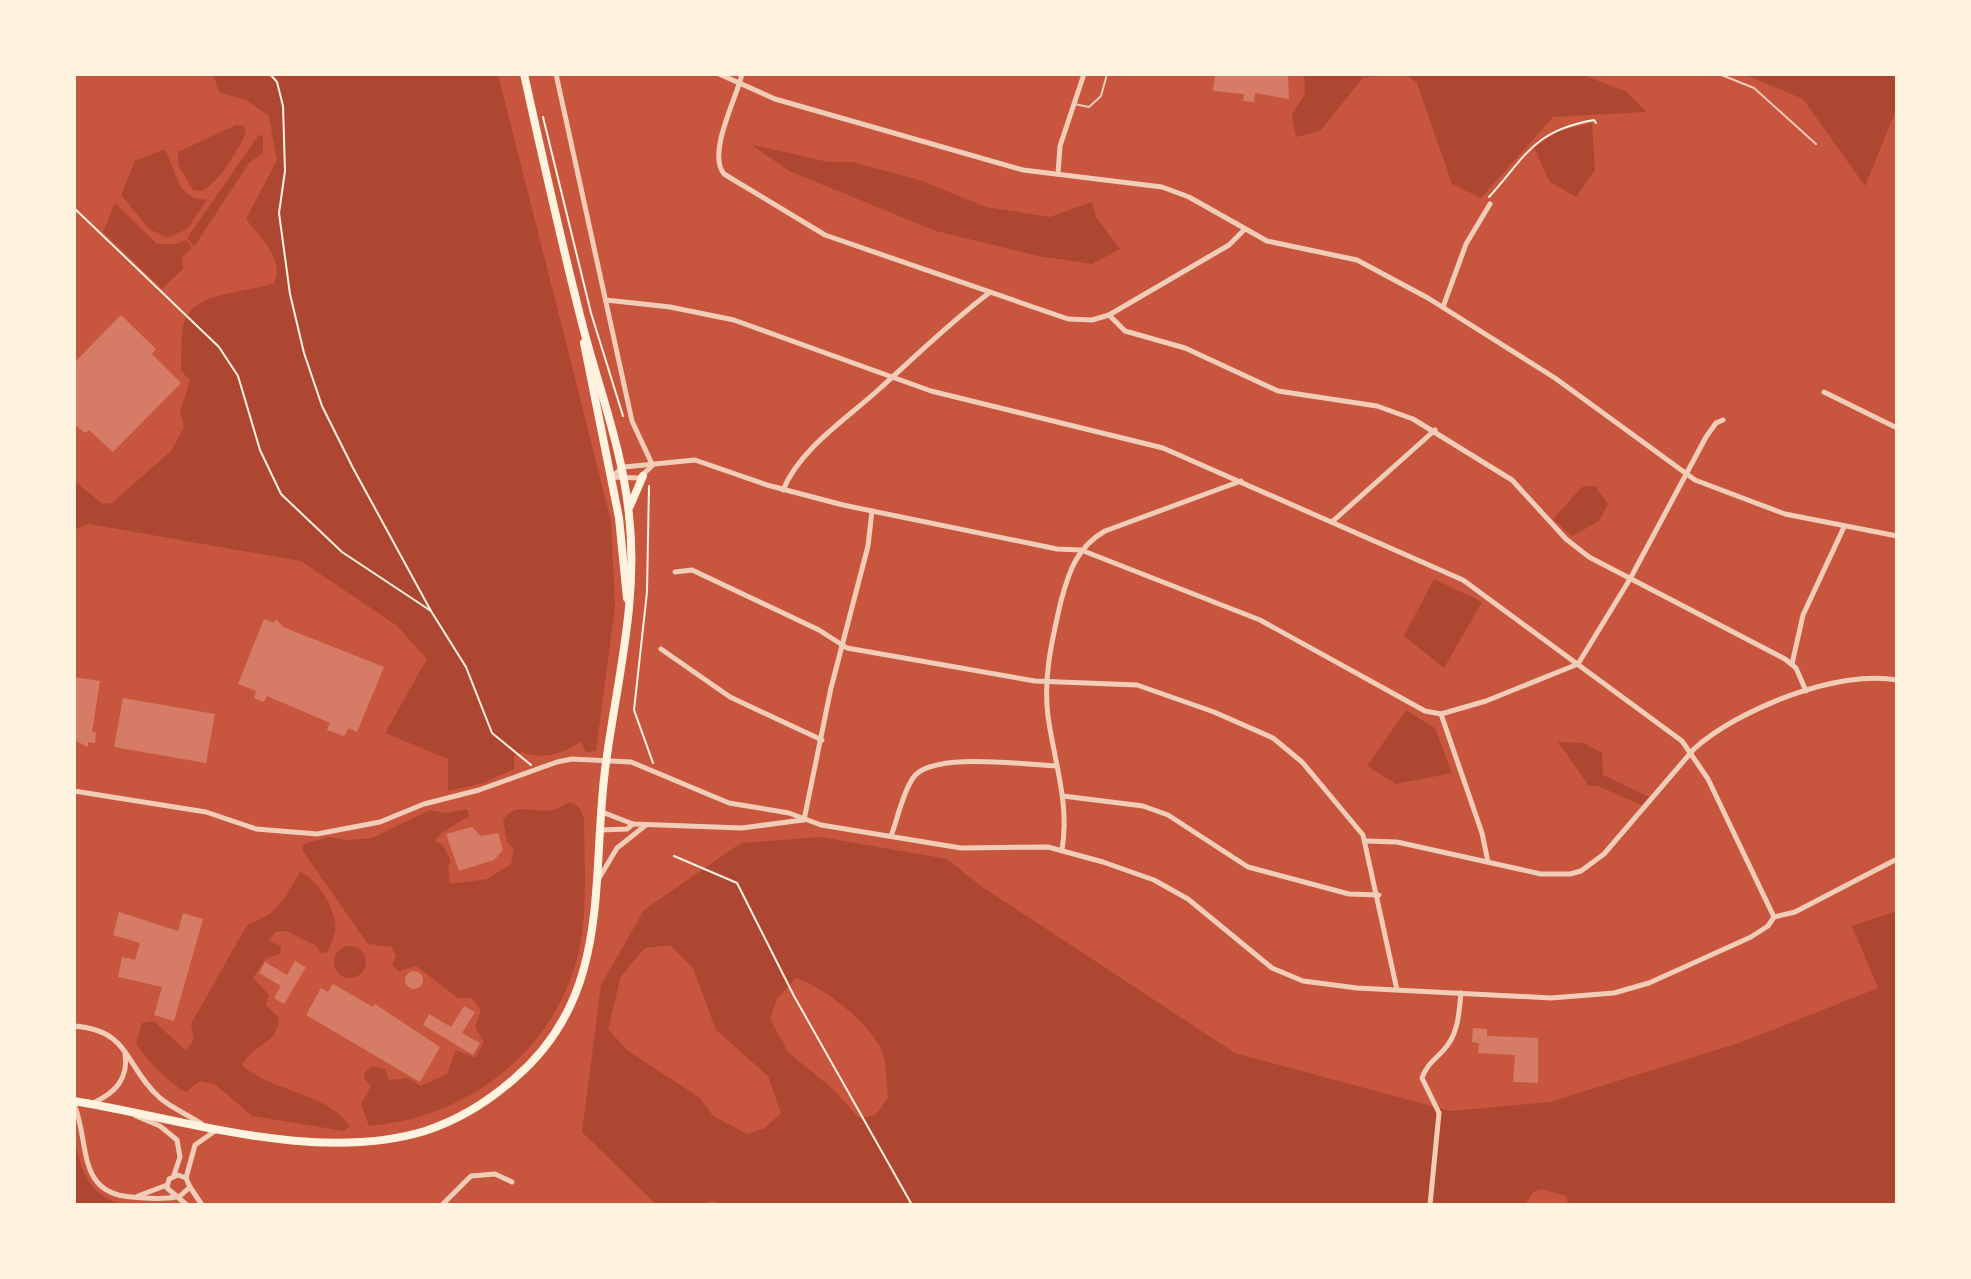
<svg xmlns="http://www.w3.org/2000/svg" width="1971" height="1279" font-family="Commissioner,sans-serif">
  <rect width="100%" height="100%" fill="#c8553d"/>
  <g fill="#ae4732" fill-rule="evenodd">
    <path d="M213,74H498L611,521L615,606L596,751L586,752L580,742C563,754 542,760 522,752L514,756V769L483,783L448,791V759L385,733L427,659L396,625L301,561L89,524L74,530V481L103,504L112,503L171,451L184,427L180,411L190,381L181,370C181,356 181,341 183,327C190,289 247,294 274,283C285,259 260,238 246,219L277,160L269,116L246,100L219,92Z"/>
    <polygon points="1304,74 1396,74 1363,78 1320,131 1296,137 1292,114 1305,94"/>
    <polygon points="1405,74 1581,74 1627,92 1646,112 1553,117 1481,198 1452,184 1417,83"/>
    <polygon points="1743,74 1897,74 1897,108 1865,186 1803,99"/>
    <polygon points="1592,123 1595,170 1576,197 1550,182 1534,148 1558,131"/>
    <path d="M236,125L243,126L246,133C237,151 220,182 202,191L193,190L178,165V152Z"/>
    <polygon points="263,135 263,153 249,163 194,247 187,238 258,136"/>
    <polygon points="750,144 828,162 852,162 919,180 986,207 1050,217 1092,202 1096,217 1120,249 1092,264 1038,256 936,231 789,171"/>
    <polygon points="165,149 181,188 193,198 207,200 187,229 167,238 149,229 121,195 135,161"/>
    <polygon points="115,203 157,244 175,244 186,240 192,248 182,258 183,269 162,289 103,232"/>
    <polygon points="1595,486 1608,504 1599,521 1572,536 1553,519 1582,487"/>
    <polygon points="1434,579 1482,602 1444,668 1404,636"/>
    <polygon points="1406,710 1435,728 1452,773 1396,784 1367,766"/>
    <polygon points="1558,742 1583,743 1602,753 1603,775 1649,797 1641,805 1598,786 1589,786"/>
    <path d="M570,802L579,807L584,818C584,860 588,904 580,946C559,1048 470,1118 369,1126L361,1104L371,1086L364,1078L366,1071L373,1066L385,1069L389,1080L408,1078L421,1086L447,1074L456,1050L475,1058L484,1042L475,1027L481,1010L472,998H458L416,966L399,971L392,965L396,956L392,947L368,944L302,850L304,844L329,837L348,840L372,838L430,810L446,813L467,809L469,816L443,832L434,841L443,845L451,861L448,867L450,884L487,879L511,864L514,849L507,842L503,820C515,801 535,814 552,810C559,809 563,804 570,802Z"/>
    <path d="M821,837L947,859L981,886L1235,1053L1450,1111L1550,1102L1742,1042L1878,988L1852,926L1897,911V1205H1568L1566,1196L1541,1189L1533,1192L1525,1205H720L713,1201L700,1205H657L582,1132L601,985L644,910L741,843ZM670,945L693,968L716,1030L768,1076L781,1113L765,1128L747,1134L713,1116L700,1098L627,1050L608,1029L621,976L645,948ZM796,978C824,987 873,1025 883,1054C887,1067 886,1085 888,1098L875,1115L859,1118L834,1090L788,1052L770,1019L777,999Z"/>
    <path d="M300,872C315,876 333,906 335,922C337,932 332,943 327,952L320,953L317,946L286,931L275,932L269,940L281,947L280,954L266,958L253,978L269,995L266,1005L279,1018C278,1044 254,1043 242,1065C273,1093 325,1091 350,1126L344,1131L252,1116L216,1085L200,1081L186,1092C170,1084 144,1058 136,1043L142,1023L154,1021L186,1051L194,1039L191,1024L247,925L270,914L284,899Z"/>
    <circle cx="350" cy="962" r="16"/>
    <path d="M74,1132C79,1167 87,1198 127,1205H74Z"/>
  </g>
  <g fill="#d67c66">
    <polygon points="1215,74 1288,74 1289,99 1255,93 1254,102 1243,101 1244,94 1213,91"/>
    <polygon points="121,315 156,349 152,354 181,383 113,452 89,430 85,433 74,424 74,363"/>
    <polygon points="264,619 274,623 276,619 283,627 384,667 357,732 349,728 344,736 327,730 330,723 267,696 264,702 254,698 256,691 238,684"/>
    <polygon points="74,677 100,681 92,732 96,732 95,743 88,742 88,747 74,740"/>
    <polygon points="123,698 215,714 206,763 114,747"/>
    <polygon points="472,827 481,836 498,833 503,850 494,860 459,871 446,834"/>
    <polygon points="119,912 178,931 183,913 203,919 174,1021 154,1015 162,987 118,977 122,957 135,960 140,943 113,935"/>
    <polygon points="295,961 306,967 284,1004 274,998 281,986 259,973 265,962 287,975"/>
    <circle cx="414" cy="980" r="9"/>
    <polygon points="333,984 373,1007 375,1004 440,1047 420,1082 306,1015 321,988 328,992"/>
    <polygon points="464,1006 475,1012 462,1033 480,1043 473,1055 423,1025 429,1014 451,1027"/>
    <polygon points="1473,1028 1487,1029 1487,1036 1538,1038 1538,1083 1513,1082 1515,1055 1478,1053 1479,1043 1472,1042"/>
  </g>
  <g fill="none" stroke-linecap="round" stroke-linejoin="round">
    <g stroke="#fff3e0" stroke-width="2">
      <polyline points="270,74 277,82 283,106 285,171 279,213 290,294 304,353 322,406 353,468 431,611"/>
      <polyline points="543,117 591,313 623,416"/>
      <path d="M1489,197C1527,155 1533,131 1594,120L1596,123"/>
      <polyline points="74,208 219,347 238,376 260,450 281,494 342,552 431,611 466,667 492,733 531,765"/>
      <polyline points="649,486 647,592 634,710 653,763"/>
      <polyline points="674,856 737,883 794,996 912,1205"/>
    </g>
    <g stroke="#f1ccb7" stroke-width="2">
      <polyline points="1719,74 1754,88 1816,144"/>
      <polyline points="1074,104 1089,107 1101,96 1107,74"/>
    </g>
    <g stroke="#f1ccb7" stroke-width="5">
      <polyline points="556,74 632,421 652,464"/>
      <polyline points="719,74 775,99 1023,170 1162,187 1189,197 1267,241 1357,260 1428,298 1555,378 1695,480 1785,514 1897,536"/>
      <path d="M742,74C736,100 707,153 724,174L825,235L1068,319L1092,320L1109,315L1229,245L1244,230"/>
      <polyline points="1058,174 1060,146 1084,74"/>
      <polyline points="606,300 670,307 734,320 931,391 1163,448 1463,580 1682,741 1708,779 1774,917"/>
      <polyline points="1443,307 1466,244 1490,204"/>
      <polyline points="1109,315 1125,331 1185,348 1278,391 1377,406 1413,419 1512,480 1566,539 1589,557 1785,659 1796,668 1806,691"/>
      <polyline points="1824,392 1897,428"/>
      <polyline points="611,477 624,467 695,460 767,485 843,505 1057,549 1081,550 1260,620 1425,711 1441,714 1482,833 1488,862"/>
      <polyline points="611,477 639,478 652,466"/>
      <path d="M783,490C800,449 845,420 877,391C914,358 949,323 989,293"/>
      <polyline points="1333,521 1435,430"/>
      <polyline points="675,572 692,570 819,630 847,648 1035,681 1137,685 1214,712 1273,738 1302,762 1363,835 1397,990"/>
      <polyline points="661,649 730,697 822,740"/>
      <polyline points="1792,664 1803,615 1844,527"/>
      <polyline points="1441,714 1486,701 1578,664 1630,579 1706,437 1716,423 1723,420"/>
      <polyline points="74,791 206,812 256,829 317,834 380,822 424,804 479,790 557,762 572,759 631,762 729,803 789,813 821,825 961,848 1048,847 1103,862 1154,880 1188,899 1272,968 1303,981 1357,988 1551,998 1614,993 1649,983 1751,937 1768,926 1774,917"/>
      <polyline points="1063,796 1143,806 1168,815 1248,867 1349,894 1379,895"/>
      <polyline points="602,812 633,824 742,828 803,820"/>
      <polyline points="804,820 831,688 868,546 872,511"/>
      <polyline points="601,830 627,829 633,824"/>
      <path d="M891,836C898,818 902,794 913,778C930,751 1027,765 1057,766"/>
      <path d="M1366,841L1397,842L1541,874H1570L1581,871L1604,854L1694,749C1738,709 1839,669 1897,680"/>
      <path d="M1062,850C1070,804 1054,761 1048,716C1043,677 1052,640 1061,601C1069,571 1077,547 1105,531L1241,481"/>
      <polyline points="598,880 617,848 646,825"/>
      <polyline points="1774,917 1795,912 1897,859"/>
      <path d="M74,1026C131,1030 124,1066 160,1098C173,1109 189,1115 203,1125"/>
      <path d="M93,1103C115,1093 129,1079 125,1053"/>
      <path d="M74,1104C90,1142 76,1193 131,1197C147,1198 160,1200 176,1197"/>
      <polyline points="136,1116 160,1126 177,1140 180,1157 174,1175"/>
      <polyline points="186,1178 195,1145 215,1131"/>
      <polyline points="190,1187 202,1205"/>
      <polyline points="138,1196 167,1185"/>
      <polyline points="179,1197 190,1187 186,1178 178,1175 169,1179 167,1188 187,1205"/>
      <polyline points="442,1205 471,1176 495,1174 512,1182"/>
      <path d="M1430,1205L1439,1113L1422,1078C1427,1062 1441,1056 1449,1043C1459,1028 1459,1010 1461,993"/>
    </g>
    <g stroke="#fff3e0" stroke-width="8">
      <polyline points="584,343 619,518 627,598"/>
      <polyline points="630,506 643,476"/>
      <path d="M74,1101C183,1119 316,1164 425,1131C459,1120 488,1102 515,1078C612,995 591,882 605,770C616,684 639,601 629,515C623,453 600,391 584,331C562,246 543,160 524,74"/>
    </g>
  </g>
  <rect width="1971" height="1279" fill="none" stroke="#fff3e0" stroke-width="152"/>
</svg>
